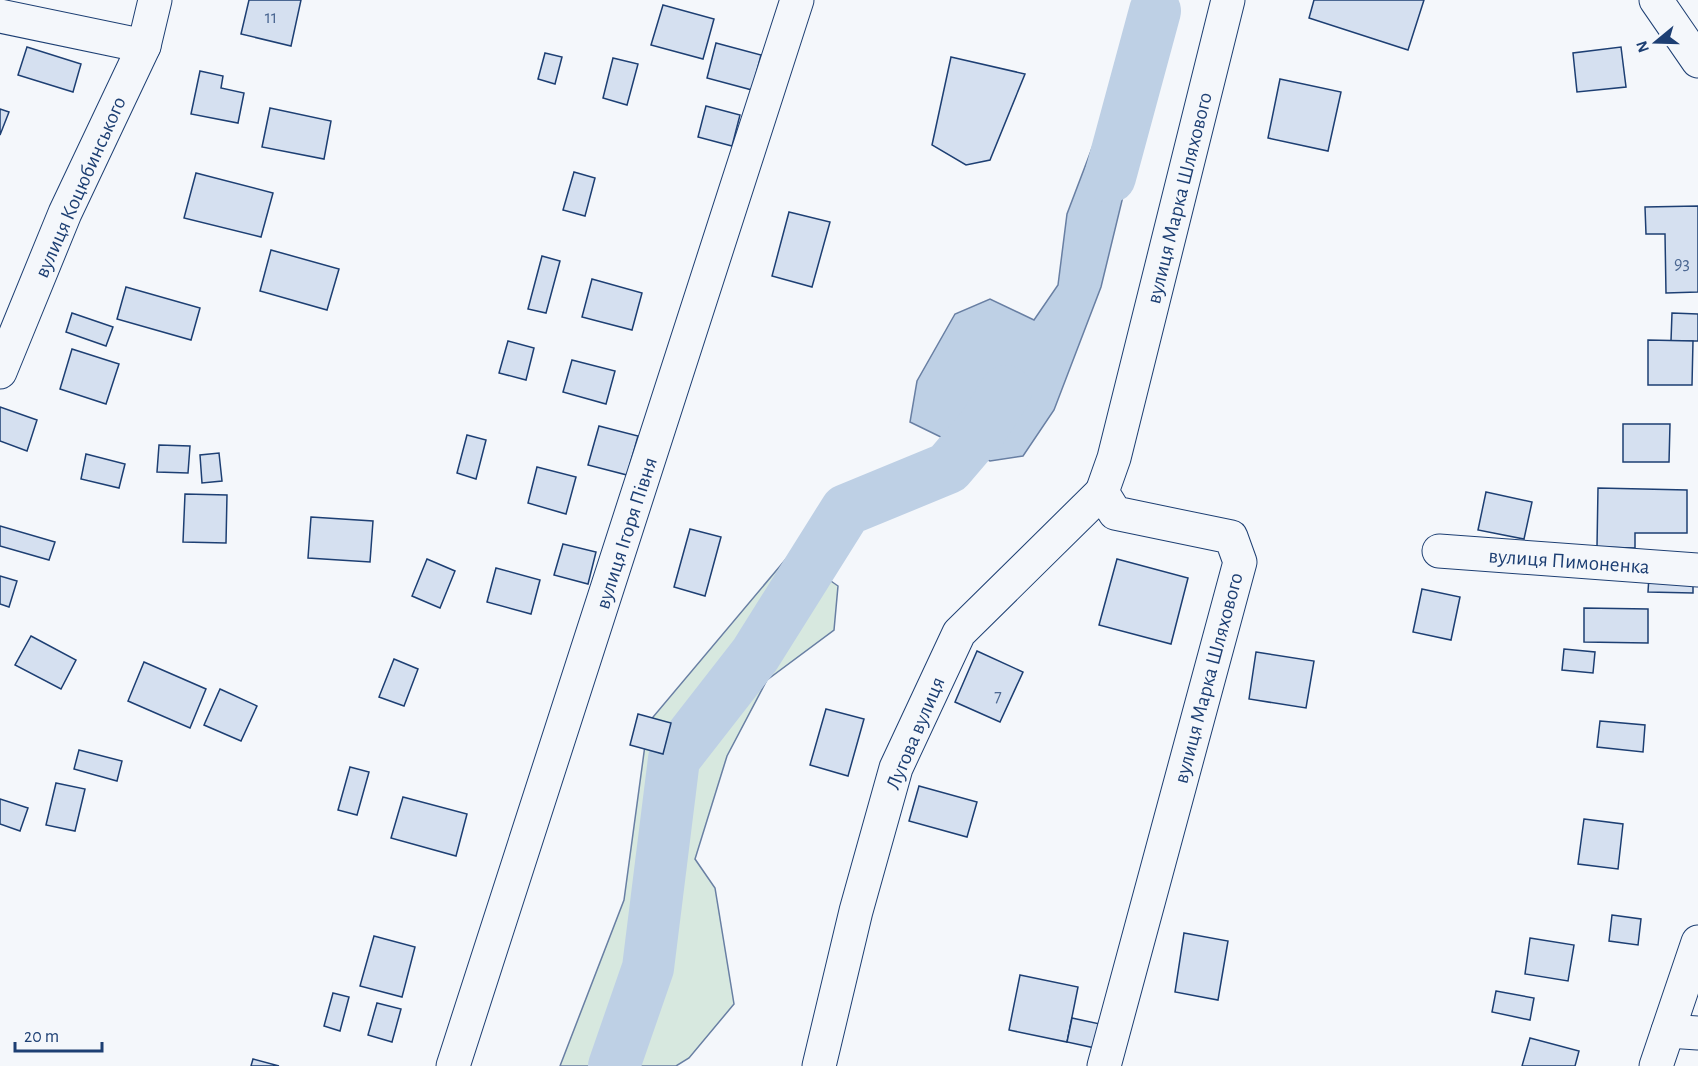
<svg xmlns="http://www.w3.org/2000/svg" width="1698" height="1066" font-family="'Alegreya Sans',sans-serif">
  <rect width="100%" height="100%" fill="#f4f7fb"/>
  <polygon fill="#d7e8df" stroke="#687fa3" stroke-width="1.5" points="791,553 838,586 834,630 767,680 727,756 695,859 715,888 734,1004 689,1058 676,1066 560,1066 624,900 648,723"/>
  <polygon fill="#bed0e5" stroke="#687fa3" stroke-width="1.5" points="1108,106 1144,110 1101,287 1054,410 1023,456 990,461 910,422 917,381 955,314 990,299 1034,320 1058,285 1067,214"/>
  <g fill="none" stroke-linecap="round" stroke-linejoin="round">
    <g stroke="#bed0e5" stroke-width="52">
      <polyline points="1110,177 1155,11"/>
      <polyline points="614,1066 648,968 674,759 755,655 846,510 948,468 983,427 1006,391"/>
    </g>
  </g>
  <g fill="#d5e0f0" stroke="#1d3f73" stroke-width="1.5">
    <polygon points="249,0 301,0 291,46 241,34"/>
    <polygon points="1314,0 1424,0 1408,50 1309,18"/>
    <polygon points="663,5 714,19 703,59 651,45"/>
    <polygon points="716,43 761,55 752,90 707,78"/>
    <polygon points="27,47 81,64 73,92 18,75"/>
    <polygon points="1621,47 1626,87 1577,92 1573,53"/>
    <polygon points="545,53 562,57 555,84 538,79"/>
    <polygon points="951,57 1025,74 990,160 966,165 932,145"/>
    <polygon points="613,58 638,64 627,105 603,98"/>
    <polygon points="200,71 223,76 221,88 244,93 238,123 191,114"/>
    <polygon points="1280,79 1341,92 1328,151 1268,138"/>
    <polygon points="706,106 740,115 732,146 698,137"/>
    <polygon points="270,108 331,121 324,159 262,147"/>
    <polygon points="0,109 9,112 0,135"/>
    <polygon points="574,172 595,178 585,216 563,210"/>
    <polygon points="196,173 273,193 261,237 184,218"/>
    <polygon points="1698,206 1698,292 1666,293 1665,234 1646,234 1645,207"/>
    <polygon points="789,212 830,222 812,287 772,276"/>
    <polygon points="271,250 339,269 327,310 260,291"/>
    <polygon points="542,256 560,261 546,313 528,309"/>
    <polygon points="592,279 642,293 632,330 582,317"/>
    <polygon points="126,287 200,308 191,340 117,319"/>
    <polygon points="72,313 113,327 106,346 66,332"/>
    <polygon points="1672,313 1698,314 1698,341 1671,341"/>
    <polygon points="1648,340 1693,341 1692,385 1648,385"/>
    <polygon points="508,341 534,348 526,380 499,373"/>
    <polygon points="72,349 119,364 106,404 60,389"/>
    <polygon points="572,360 615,371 606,404 563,392"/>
    <polygon points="0,407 37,420 27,451 0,441"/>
    <polygon points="1623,424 1670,424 1669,462 1623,462"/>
    <polygon points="599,426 638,436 627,475 588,465"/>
    <polygon points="467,435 486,440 476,479 457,473"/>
    <polygon points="159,445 190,446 188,473 157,472"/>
    <polygon points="219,453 222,481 202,483 200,455"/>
    <polygon points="86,454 125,464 119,488 81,479"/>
    <polygon points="537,467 576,477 566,514 528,503"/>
    <polygon points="1598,488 1687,490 1687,533 1635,533 1635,548 1597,547"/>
    <polygon points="1486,492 1532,502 1524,539 1478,530"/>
    <polygon points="185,494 227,495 226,543 183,542"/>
    <polygon points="311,517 373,521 370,562 308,558"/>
    <polygon points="0,526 55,542 49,560 0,546"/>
    <polygon points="690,529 721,537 705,596 674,587"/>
    <polygon points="563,544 596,552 588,584 554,575"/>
    <polygon points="427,559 455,571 440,608 412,596"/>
    <polygon points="1117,559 1188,578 1171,644 1099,625"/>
    <polygon points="496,568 540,580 531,614 487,602"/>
    <polygon points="0,576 17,581 9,607 0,604"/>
    <polygon points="1649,576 1693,577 1693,593 1648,592"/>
    <polygon points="1422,589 1460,597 1451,640 1413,632"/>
    <polygon points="1584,608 1648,609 1648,643 1584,642"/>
    <polygon points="31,636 76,660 61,689 15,665"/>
    <polygon points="1564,649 1595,652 1593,673 1562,670"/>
    <polygon points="977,651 1023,672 1000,722 955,702"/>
    <polygon points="1256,652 1314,661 1306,708 1249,699"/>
    <polygon points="394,659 418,669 404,706 379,697"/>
    <polygon points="144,662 206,689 190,728 128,701"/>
    <polygon points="220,689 257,706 241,741 204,725"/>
    <polygon points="826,709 864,719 848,776 810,765"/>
    <polygon points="638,714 671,723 663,754 630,745"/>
    <polygon points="1600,721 1645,725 1643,752 1597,747"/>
    <polygon points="79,750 122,761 117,781 74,769"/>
    <polygon points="350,767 369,772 357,815 338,810"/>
    <polygon points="56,783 85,789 75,831 46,825"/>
    <polygon points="919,786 977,802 967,837 909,821"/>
    <polygon points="403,797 467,814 456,856 391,838"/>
    <polygon points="0,799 28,808 20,831 0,824"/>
    <polygon points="1584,819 1623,824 1618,869 1578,864"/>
    <polygon points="1612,915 1641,919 1638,945 1609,941"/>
    <polygon points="1184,933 1228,941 1218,1000 1175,992"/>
    <polygon points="374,936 415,947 402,997 360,986"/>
    <polygon points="1530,938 1574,945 1568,981 1525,974"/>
    <polygon points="1020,975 1078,987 1067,1042 1009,1030"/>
    <polygon points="1496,991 1534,998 1530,1020 1492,1012"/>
    <polygon points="333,993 349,997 340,1031 324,1026"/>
    <polygon points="377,1003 401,1009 392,1042 368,1035"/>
    <polygon points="1072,1018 1100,1024 1095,1048 1067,1042"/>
    <polygon points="1530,1038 1579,1051 1575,1066 1522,1066"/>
    <polygon points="253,1059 279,1066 251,1066"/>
  </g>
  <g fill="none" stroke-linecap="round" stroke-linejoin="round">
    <g stroke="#1d3f73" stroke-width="35">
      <g id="minor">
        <polyline points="1656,0 1698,61"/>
        <polyline points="0,16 144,46"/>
        <polyline points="0,372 65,213 144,46 155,0"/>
        <polyline points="1439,551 1698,570"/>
        <polyline points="1668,1031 1698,1033"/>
        <polyline points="453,1066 797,0"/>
        <polyline points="819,1066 856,911 896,768 959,633 1102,492"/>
        <polyline points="1104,1066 1240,562 1231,537 1115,513 1102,492 1114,458 1228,0"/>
        <polyline points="1656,1066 1698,942"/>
      </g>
    </g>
    <use href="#minor" stroke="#f4f7fb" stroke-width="33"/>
  </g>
  <g text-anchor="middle" stroke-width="4.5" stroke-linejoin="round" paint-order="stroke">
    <g font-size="18" fill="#4b6792">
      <text x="271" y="23">11</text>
      <text x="1682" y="269">93</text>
      <text x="998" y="702">7</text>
    </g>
    <g font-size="21" fill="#1d3f73" stroke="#f4f7fb">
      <text transform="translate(80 187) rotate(-66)" y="7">вулиця Коцюбинського</text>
      <text transform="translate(1179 198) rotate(-76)" y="7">вулиця Марка Шляхового</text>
      <text transform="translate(626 533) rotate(-72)" y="7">вулиця Ігоря Півня</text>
      <text transform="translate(1569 561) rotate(4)" y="7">вулиця Пимоненка</text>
      <text transform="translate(1208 678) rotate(-75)" y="7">вулиця Марка Шляхового</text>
      <text transform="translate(915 733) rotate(-67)" y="7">Лугова вулиця</text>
    </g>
  </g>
  <g transform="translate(1656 42) rotate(251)" stroke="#f4f7fb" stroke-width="4.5" paint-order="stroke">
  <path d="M0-4.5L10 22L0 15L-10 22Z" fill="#1d3f73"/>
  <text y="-9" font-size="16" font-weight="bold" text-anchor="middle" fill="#1d3f73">N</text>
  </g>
  <path d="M15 1042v9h87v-9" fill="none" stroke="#1d3f73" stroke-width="3"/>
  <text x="24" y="1042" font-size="18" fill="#1d3f73" stroke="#f4f7fb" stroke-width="4.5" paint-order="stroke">20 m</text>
</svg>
